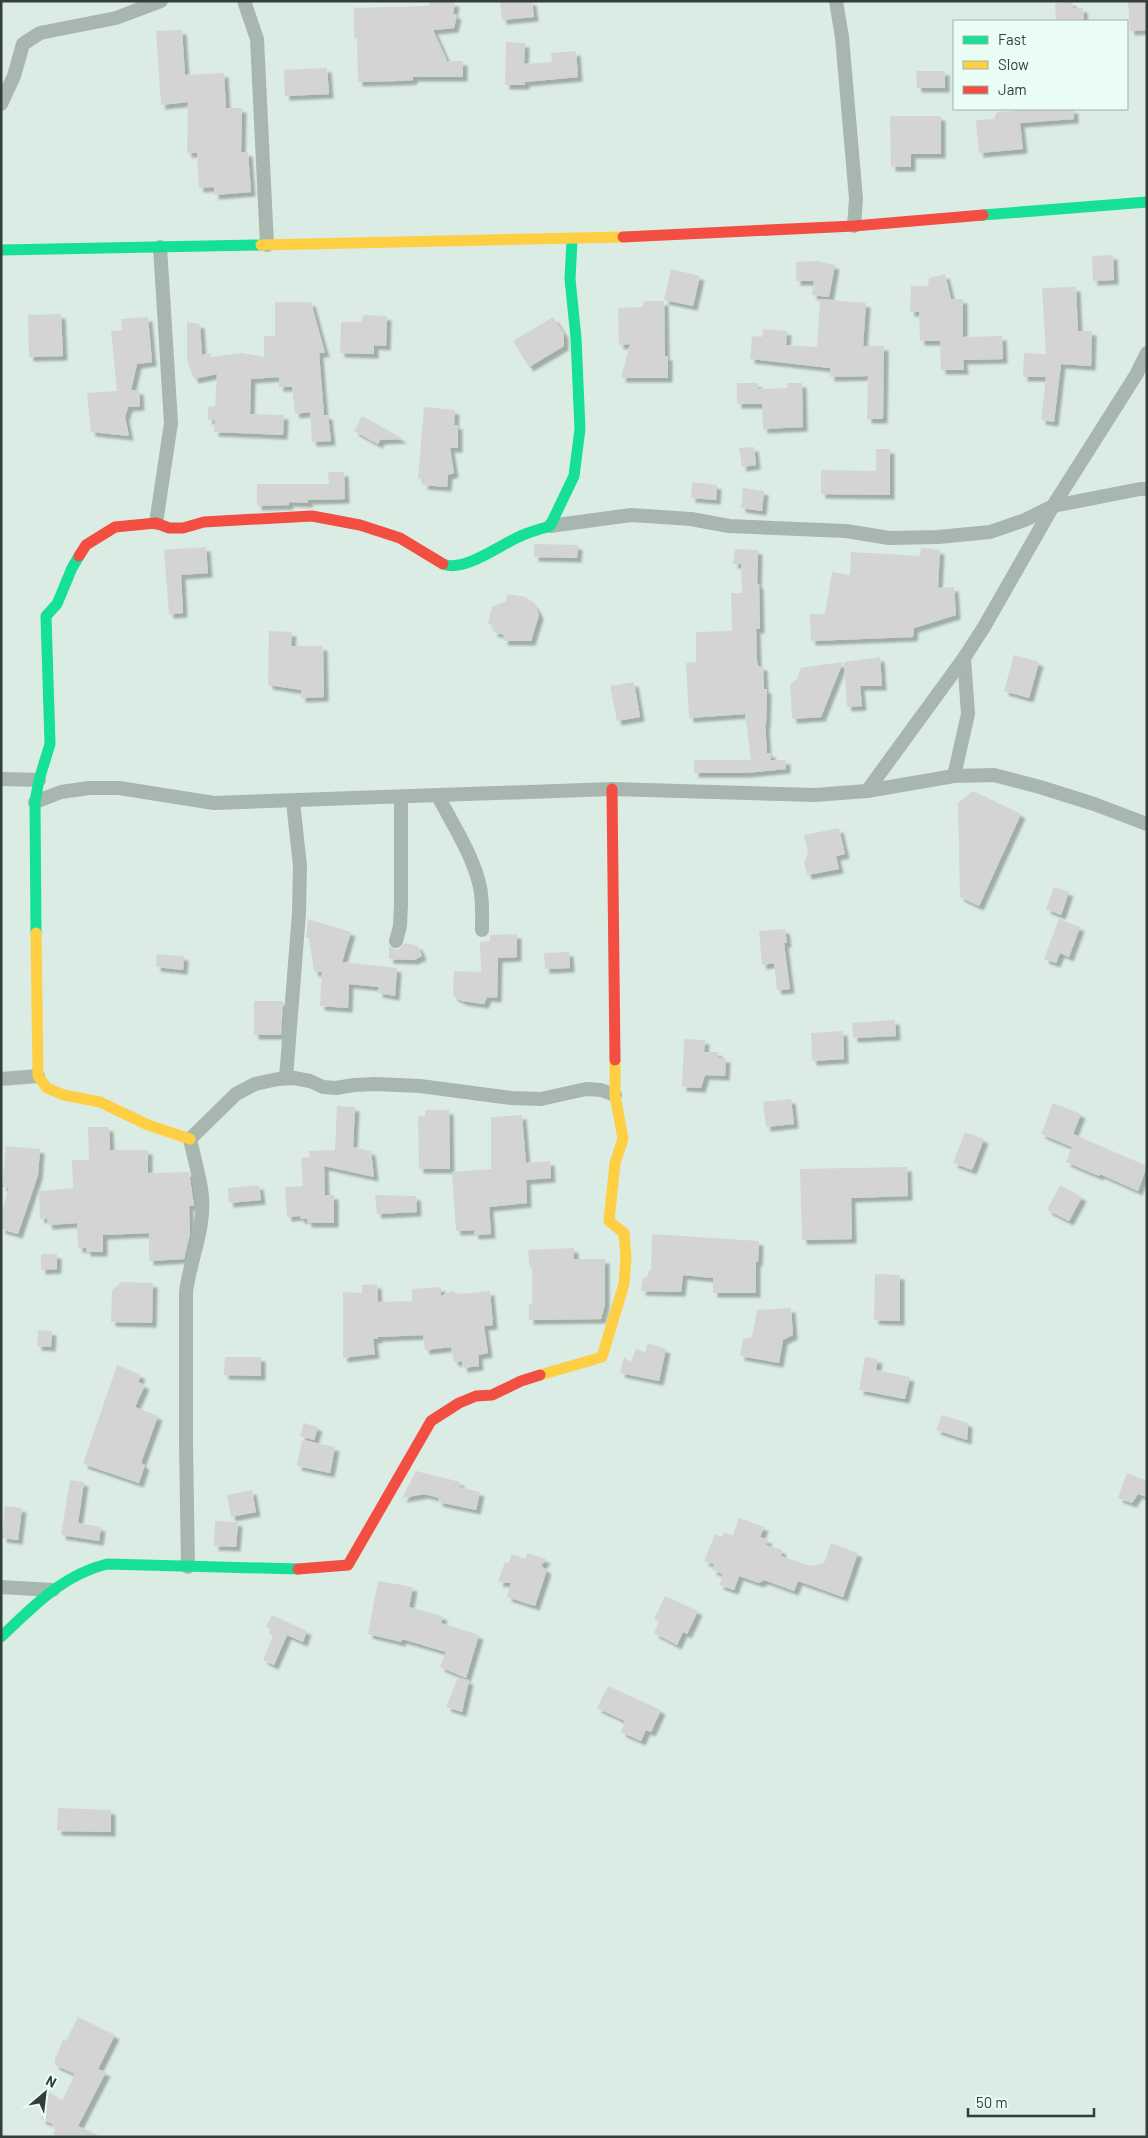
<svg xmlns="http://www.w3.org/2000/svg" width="1148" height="2138" font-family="Barlow,sans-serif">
  <defs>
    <filter id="shadow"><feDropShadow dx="4.5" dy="4.5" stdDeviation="1" flood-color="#0004"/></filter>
  </defs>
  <rect width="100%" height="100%" fill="#dbece4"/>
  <g fill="#d4d5d2" filter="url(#shadow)">
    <polygon points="500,1 532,1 534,17 502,20"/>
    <polygon points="1128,1 1147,1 1147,30 1130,31"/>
    <polygon points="430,2 455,2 453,14 457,15 454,28 433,30 447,61 463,61 463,77 413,77 413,80 398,81 358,82 357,38 354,38 354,8 428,6"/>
    <polygon points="1072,2 1073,8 1083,8 1084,21 1056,21 1055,3"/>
    <polygon points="182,30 185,75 224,73 226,108 242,108 241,152 248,152 251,192 214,195 214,187 199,188 197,153 187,153 188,102 161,105 156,31"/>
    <polygon points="506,42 525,43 524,64 552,62 551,53 576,51 578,77 525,82 525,85 505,85"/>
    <polygon points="327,68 329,94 285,96 284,70"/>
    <polygon points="916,71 945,71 945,88 917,88"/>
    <polygon points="1014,109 1074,109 1074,119 1020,123 1023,149 979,153 976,120 994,119 997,112 1014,111"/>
    <polygon points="890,116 941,116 941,154 911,154 911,167 891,167"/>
    <polygon points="1113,255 1114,280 1093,281 1092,256"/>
    <polygon points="817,261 835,265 829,297 812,295 814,281 796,281 796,262"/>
    <polygon points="671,269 700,276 693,306 664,300"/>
    <polygon points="945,274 951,299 963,299 963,337 1002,336 1003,359 963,360 964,370 941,370 940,341 920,341 919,312 910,312 911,286 928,286 929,278"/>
    <polygon points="1076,287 1078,331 1092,331 1091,366 1061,364 1054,422 1041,420 1046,377 1023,377 1024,353 1046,354 1042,288"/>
    <polygon points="820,299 866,303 863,346 884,346 883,419 867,419 868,376 830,377 830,368 750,359 752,336 762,337 763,329 787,331 786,345 814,347 817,346"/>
    <polygon points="644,301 664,301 665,356 668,356 668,378 621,378 630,344 619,345 618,308 642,307"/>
    <polygon points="275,302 311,302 325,353 319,353 324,415 328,415 331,441 312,442 310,412 295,414 292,387 279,387 279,377 251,379 250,414 284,415 283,435 214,432 215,420 208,420 208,407 215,406 217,374 194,379 187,360 187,322 200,324 202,355 211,353 211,357 242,353 264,357 264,336 275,336"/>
    <polygon points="61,314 63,356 29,357 28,315"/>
    <polygon points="364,315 387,316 386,346 374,345 374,354 340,353 341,322 361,322"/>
    <polygon points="148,317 152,362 137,364 131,390 139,390 140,406 128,407 125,417 129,436 91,432 87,393 117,391 111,331 122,330 121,319"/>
    <polygon points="553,317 564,334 564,346 529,367 513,341"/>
    <polygon points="737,383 758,383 758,389 787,388 788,383 802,383 803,427 763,429 762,404 737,404"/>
    <polygon points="424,407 455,410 454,425 458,425 458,448 450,448 454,473 448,475 447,487 423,485 424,479 418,479"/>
    <polygon points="362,416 403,439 380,440 378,444 354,431"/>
    <polygon points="754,447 756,465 742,467 739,448"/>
    <polygon points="876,449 890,449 890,495 821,494 821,470 876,471"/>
    <polygon points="328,472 344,472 345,499 308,500 308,503 289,502 289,505 257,506 257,484 329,484"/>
    <polygon points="692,482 717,485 716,500 691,498"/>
    <polygon points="743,488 764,491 762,511 741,508"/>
    <polygon points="534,544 578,545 577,558 534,557"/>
    <polygon points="206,547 208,573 181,575 183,613 169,614 164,550"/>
    <polygon points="921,548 940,550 938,588 954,587 956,615 914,628 913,637 811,641 810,614 825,614 832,572 850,575 851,552 920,556"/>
    <polygon points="735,549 758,550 757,584 759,584 760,629 756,629 757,661 758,666 763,666 764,689 767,689 766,724 765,724 767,753 771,753 771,760 786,760 786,769 745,773 694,773 694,760 751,760 745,714 689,718 686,663 696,662 696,632 732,631 731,593 742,593 741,564 733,564"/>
    <polygon points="507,594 526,597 536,608 539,615 531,641 503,641 504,635 493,632 494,627 488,623 492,607 506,601"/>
    <polygon points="269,631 292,632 291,646 323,646 324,697 301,698 301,690 268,685"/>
    <polygon points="1014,655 1039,662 1029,698 1004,691"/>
    <polygon points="880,657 882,686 860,686 862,706 847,707 844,662"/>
    <polygon points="843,662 821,717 792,719 790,684 798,678 800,668"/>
    <polygon points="634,682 640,717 617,721 610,686"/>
    <polygon points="973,791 1021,814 979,906 960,897 958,803"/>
    <polygon points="839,828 845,854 836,856 839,869 807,875 804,862 808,854 804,835"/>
    <polygon points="1054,887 1069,892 1061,915 1046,909"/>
    <polygon points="308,919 351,932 342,962 397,968 395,996 378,993 379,987 349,984 348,1008 320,1006 322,972 314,972 309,938 306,938"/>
    <polygon points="1059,919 1080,927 1069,957 1060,953 1056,963 1044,959"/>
    <polygon points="785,929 787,943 784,943 790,989 777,990 774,963 762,965 759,931"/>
    <polygon points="517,934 517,957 498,958 497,998 487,997 484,1004 462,1001 453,996 454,971 481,972 480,942 490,941 490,935"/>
    <polygon points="405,943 418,946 422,956 414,960 389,959 389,946 398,950"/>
    <polygon points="569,952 570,968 545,969 544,953"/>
    <polygon points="157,954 184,956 183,970 156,967"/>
    <polygon points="254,1001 283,1001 281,1035 254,1035"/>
    <polygon points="895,1020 896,1036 853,1038 852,1023"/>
    <polygon points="843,1031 844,1059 812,1061 811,1033"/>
    <polygon points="684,1039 705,1040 704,1052 718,1052 718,1058 726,1058 725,1076 705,1075 701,1088 682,1087"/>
    <polygon points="791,1099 794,1124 766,1127 763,1102"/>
    <polygon points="1053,1103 1081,1114 1073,1134 1147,1166 1138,1191 1100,1174 1099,1176 1066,1162 1072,1147 1041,1134"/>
    <polygon points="337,1106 355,1107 353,1147 371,1151 374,1177 324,1166 325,1195 334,1195 334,1223 307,1223 307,1219 300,1219 300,1216 287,1217 285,1187 303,1186 301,1158 310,1157 309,1151 335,1150"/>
    <polygon points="425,1110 449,1110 450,1169 419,1169 418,1116 425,1116"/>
    <polygon points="522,1115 526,1163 550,1161 551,1178 526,1180 527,1203 489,1207 491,1234 474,1235 474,1230 456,1231 452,1172 491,1169 491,1117"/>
    <polygon points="88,1127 109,1127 110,1150 148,1150 148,1173 189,1172 194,1206 189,1206 190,1234 184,1259 149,1261 149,1233 103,1235 103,1252 86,1252 86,1248 78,1248 77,1223 48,1225 47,1218 40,1219 39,1191 73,1188 72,1160 89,1160"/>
    <polygon points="965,1132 984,1139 972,1170 953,1163"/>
    <polygon points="6,1146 40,1149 38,1175 18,1234 1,1229 1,1213 9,1188 2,1187"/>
    <polygon points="907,1167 908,1196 851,1198 852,1239 802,1240 800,1169"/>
    <polygon points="259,1185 261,1200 229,1203 228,1188"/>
    <polygon points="1060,1185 1082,1197 1069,1221 1047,1210"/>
    <polygon points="375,1195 416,1196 417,1212 377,1214"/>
    <polygon points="652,1234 759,1241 758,1262 756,1262 756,1293 713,1293 713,1278 683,1275 681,1292 641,1291 643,1278 647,1277 649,1270 651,1270"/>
    <polygon points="574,1248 574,1259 605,1259 605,1304 601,1319 529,1320 529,1304 532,1304 532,1267 530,1268 528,1250"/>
    <polygon points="41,1254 57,1254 57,1269 41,1270"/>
    <polygon points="875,1274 900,1275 900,1321 874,1320"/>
    <polygon points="122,1282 153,1283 152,1323 111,1322 112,1290"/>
    <polygon points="377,1284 378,1302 412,1301 412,1289 441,1287 441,1296 451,1291 460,1294 490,1291 493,1325 484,1326 488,1353 478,1355 479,1366 463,1368 462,1361 454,1362 451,1347 425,1350 423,1335 378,1337 378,1339 373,1339 375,1354 343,1358 343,1292 362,1293 362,1285"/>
    <polygon points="791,1308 793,1335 783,1340 779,1363 740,1356 743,1339 752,1337 757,1310"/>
    <polygon points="38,1330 52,1331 51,1347 37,1346"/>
    <polygon points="648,1343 666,1349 659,1381 620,1373 624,1357 631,1362 636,1349 645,1352"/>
    <polygon points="225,1357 261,1357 261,1376 224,1375"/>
    <polygon points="865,1357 878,1359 876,1370 910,1377 905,1399 859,1390"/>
    <polygon points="117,1365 141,1375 138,1382 145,1385 135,1407 158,1416 141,1463 145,1465 139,1483 83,1464"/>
    <polygon points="942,1415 968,1423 967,1440 936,1430"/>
    <polygon points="304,1423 318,1427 314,1440 300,1436"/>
    <polygon points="302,1440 335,1447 330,1473 297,1466"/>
    <polygon points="416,1471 460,1482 459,1487 480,1492 476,1510 438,1502 439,1498 424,1494 402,1498"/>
    <polygon points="1127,1473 1147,1481 1147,1497 1138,1494 1132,1503 1118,1498"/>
    <polygon points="70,1480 84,1482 78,1523 101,1527 99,1541 61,1535"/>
    <polygon points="252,1490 256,1512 231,1517 227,1495"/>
    <polygon points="5,1506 22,1508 18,1540 2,1538"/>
    <polygon points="739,1518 764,1527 760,1537 768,1540 766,1545 782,1550 781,1556 810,1566 824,1563 831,1543 858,1553 843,1597 798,1581 794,1591 764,1580 759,1583 739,1576 734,1590 719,1585 723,1574 712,1570 714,1564 704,1561 715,1534 721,1537 725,1533 733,1535"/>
    <polygon points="215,1521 238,1522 236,1547 214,1546"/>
    <polygon points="527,1553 546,1559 541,1566 547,1570 535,1606 507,1597 511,1583 498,1582 505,1562 509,1563 512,1554 525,1559"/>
    <polygon points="378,1581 413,1587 409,1607 443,1616 441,1623 479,1635 466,1678 440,1667 446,1652 402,1639 401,1642 368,1634"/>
    <polygon points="665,1596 698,1611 687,1634 683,1632 677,1645 654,1633 659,1622 654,1619"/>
    <polygon points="272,1615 307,1631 303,1642 287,1635 274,1665 263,1660 273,1636 269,1634 271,1629 266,1627"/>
    <polygon points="458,1678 469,1680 462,1712 446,1707"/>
    <polygon points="608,1686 661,1710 651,1732 646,1730 641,1741 621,1732 625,1721 597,1708"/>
    <polygon points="58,1808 111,1810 111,1832 57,1831"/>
    <polygon points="78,2017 115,2035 98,2069 106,2072 78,2126 102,2137 60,2137 53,2134 55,2129 51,2127 53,2124 41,2119 47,2106 41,2104 50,2092 62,2101 75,2074 55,2065 55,2059 63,2040 66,2041"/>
  </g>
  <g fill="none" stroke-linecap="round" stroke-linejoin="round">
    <g stroke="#a7b7b0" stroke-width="14">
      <polyline points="244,1 257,39 267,245"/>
      <polyline points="836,1 842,37 856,199 854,226"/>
      <polyline points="1,104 14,76 23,44 40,33 116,18 161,1"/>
      <polyline points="156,523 171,423 160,247"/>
      <polyline points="550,526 631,515 691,519 729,526 846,531 889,538 938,537 990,532 1025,520 1053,506 1140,489 1147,489"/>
      <polyline points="954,776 968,714 964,658"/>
      <polyline points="1,779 39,780"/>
      <polyline points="867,791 964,658 984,627 1053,506 1136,375 1147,353"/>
      <path d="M438,796C453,825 473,855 480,887C483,901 482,916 482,930"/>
      <polyline points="35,802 61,792 89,788 119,788 214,803 612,789 815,795 867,791 954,776 994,775 1040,787 1094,804 1147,824"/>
      <polyline points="396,941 400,926 401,904 401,797"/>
      <polyline points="286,1078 299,913 300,866 293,802"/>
      <polyline points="1,1079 38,1076"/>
      <path d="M188,1567L186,1443V1292C190,1260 205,1229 202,1196C200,1177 194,1158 190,1139L236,1094L255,1084L278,1079L294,1078L310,1081L323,1087L336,1088L354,1085L375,1084L420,1086L511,1098L541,1099L586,1089L601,1090L615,1095"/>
      <polyline points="1,1587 53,1590"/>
    </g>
    <g stroke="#16e098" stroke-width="11">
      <polyline points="983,215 1147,202"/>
      <polyline points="1,250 261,245"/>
      <path d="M443,564C465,573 502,543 523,535C532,531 541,529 550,526L574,476L580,429L576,338L570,279L572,240"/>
      <polyline points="36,933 35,802 39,780 50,744 46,616 57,604 72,568 79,556"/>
      <path d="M1,1637C33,1607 62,1575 107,1564L298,1569"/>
    </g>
    <g stroke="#ffcf43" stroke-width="11">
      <polyline points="261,245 623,237"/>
      <polyline points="36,933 38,1076 47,1088 64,1095 100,1102 148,1125 190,1139"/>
      <polyline points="540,1375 602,1357 624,1284 626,1257 624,1233 609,1221 615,1163 623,1139 615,1095 615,1060"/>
    </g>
    <g stroke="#f24e42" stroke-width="11">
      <polyline points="623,237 854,226 983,215"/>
      <polyline points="79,556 86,545 115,527 156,523 169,528 183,528 204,522 312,516 360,525 400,538 443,564"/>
      <polyline points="612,789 615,1060"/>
      <polyline points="298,1569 348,1565 431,1421 459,1403 476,1396 492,1395 521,1381 540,1375"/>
    </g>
  </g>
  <rect width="1148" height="2138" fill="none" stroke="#323f39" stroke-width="5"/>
  <rect x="953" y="20" width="175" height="90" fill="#eafdf4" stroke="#a0b1a9"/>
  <rect x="963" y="36" width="25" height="8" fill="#16e098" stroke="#a0b1a9"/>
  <text x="998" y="45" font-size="15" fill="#323f39">Fast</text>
  <rect x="963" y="61" width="25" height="8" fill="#ffcf43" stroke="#a0b1a9"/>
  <text x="998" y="70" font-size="15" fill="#323f39">Slow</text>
  <rect x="963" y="86" width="25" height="8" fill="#f24e42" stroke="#a0b1a9"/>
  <text x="998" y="95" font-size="15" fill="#323f39">Jam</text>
  <g transform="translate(45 2093) rotate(28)" stroke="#eafdf4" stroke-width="4" paint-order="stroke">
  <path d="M0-4L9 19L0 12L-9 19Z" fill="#323f39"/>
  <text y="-8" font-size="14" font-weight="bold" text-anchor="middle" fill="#323f39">N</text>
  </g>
  <path d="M968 2108v8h126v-8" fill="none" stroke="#323f39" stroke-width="2.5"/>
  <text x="976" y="2108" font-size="15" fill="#323f39" stroke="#eafdf4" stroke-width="4" paint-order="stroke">50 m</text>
</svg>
